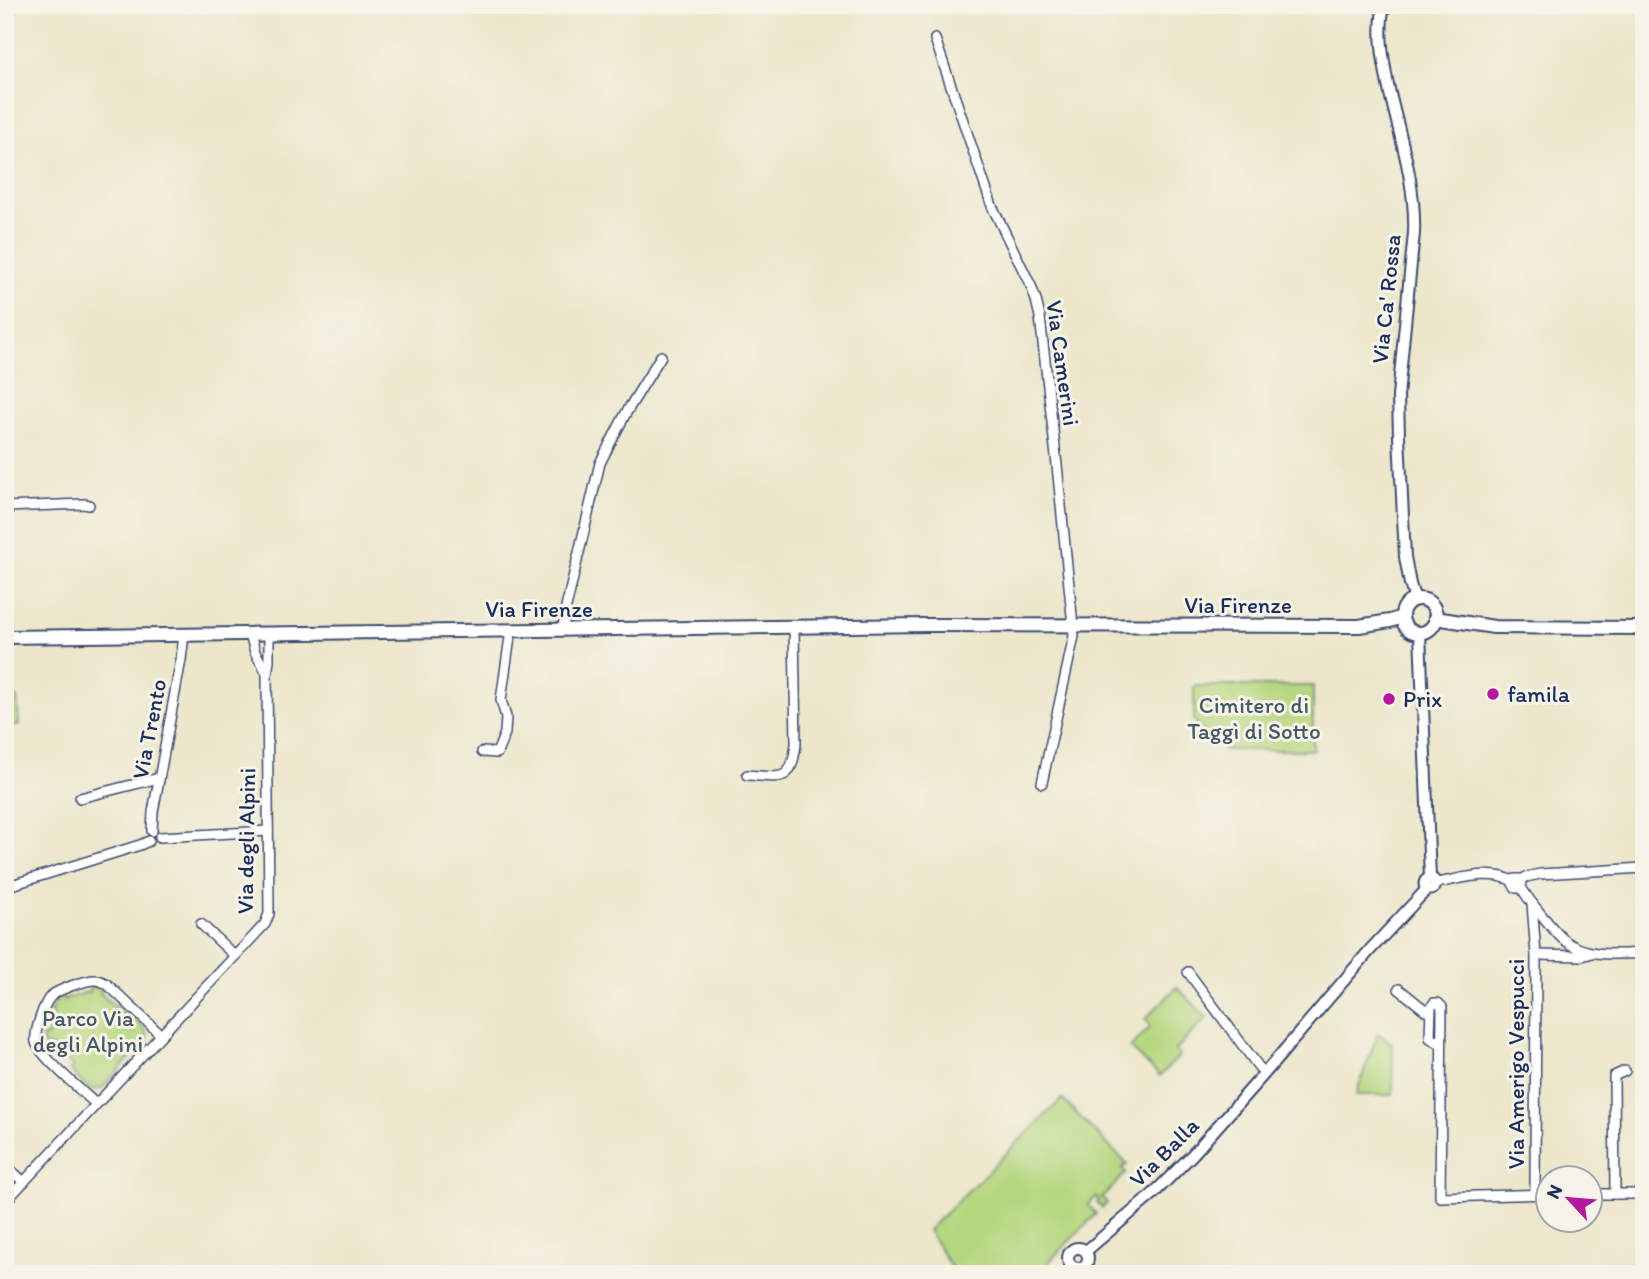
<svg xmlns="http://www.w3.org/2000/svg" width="1649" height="1279" font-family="Itim,sans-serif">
  <rect width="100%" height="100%" fill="#f7f3e8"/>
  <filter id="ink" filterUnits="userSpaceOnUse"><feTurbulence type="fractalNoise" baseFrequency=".0143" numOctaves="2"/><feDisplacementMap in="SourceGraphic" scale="14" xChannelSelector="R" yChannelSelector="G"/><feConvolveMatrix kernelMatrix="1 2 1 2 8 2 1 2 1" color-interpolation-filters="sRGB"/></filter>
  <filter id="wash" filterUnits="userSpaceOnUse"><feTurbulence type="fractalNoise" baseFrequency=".00686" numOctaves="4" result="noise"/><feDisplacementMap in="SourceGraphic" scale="28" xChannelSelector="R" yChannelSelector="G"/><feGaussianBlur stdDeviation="1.57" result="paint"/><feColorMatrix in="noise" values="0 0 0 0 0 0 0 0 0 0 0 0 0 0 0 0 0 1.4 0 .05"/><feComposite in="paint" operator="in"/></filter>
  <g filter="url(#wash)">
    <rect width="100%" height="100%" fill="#ece6cb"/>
    <g fill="#b5d77f" stroke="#68836e" stroke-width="2">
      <polygon points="1194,686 1313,686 1313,750 1223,750 1223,735 1206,734 1194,720"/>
      <polygon points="5,693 17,697 19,725 5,725"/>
      <path d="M92,986L102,989L100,993L122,1013L125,1010C134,1019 149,1027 147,1040L101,1089C87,1092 79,1079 70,1070L73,1067L50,1046L47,1049L42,1043L43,1036L47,1037L53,1013L50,1012L56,1000L63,997L64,1000L90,991L89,987Z"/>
      <polygon points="1177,987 1207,1018 1175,1050 1180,1055 1160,1076 1130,1048 1150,1027 1150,1024 1145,1019"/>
      <polygon points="1378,1033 1393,1044 1393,1095 1357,1095 1356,1094"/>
      <polygon points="1062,1099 1127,1164 1122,1169 1126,1173 1102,1198 1107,1203 1102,1208 1097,1203 1099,1200 1096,1197 1088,1205 1096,1214 1037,1274 955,1274 928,1230"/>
    </g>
  </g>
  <g filter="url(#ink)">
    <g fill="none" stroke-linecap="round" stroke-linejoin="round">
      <g stroke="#3a4a6e" stroke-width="12">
        <g id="minor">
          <polyline points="935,39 992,206 1031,286 1036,300 1040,317 1057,465 1074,636 1042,783"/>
          <polyline points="5,507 84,504 89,505"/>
          <polyline points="563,630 565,612 600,463 626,413 661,356"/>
          <polyline points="250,634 255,652 267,673"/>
          <polyline points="482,752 497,753 505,733 506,717 501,700 511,630"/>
          <path d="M747,775C782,777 791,784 796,744L794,627"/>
          <polyline points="80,798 155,779 159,780"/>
          <polyline points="152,831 153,812 181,660 184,634"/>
          <polyline points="160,837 268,831"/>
          <polyline points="1522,880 1521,887 1516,888 1513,884 1515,879 1520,879 1522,880 1526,877 1540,874 1644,868"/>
          <path d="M1436,883C1461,879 1489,869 1513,881"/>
          <polyline points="5,887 140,845 149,841"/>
          <path d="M1521,887C1527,898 1536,908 1544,918C1550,925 1556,933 1563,939C1585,958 1617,954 1644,953"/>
          <polyline points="1532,903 1536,955 1535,1193"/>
          <polyline points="201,924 235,956"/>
          <polyline points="1536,955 1582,956 1592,953"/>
          <polyline points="1188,972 1264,1074"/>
          <polyline points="1399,989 1425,1010 1430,1011"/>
          <polyline points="1441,1044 1430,1038 1431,1007 1434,1003 1438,1003 1442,1007 1440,1197 1548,1194"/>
          <path d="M96,1104C85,1094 38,1054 36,1042C34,1032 44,1003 51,996C57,990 88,979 96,980C100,980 103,982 107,984L161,1035"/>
          <polyline points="5,1165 24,1182"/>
          <polyline points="1590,1194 1644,1194"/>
          <polyline points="1615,1194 1614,1076 1625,1071"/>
          <polyline points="5,1202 265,924 269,914 267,674 269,661 269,634"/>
          <polyline points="1085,1266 1092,1274"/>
        </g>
      </g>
      <g stroke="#3a4a6e" stroke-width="14">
        <g id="tertiary">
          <path d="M1384,5C1378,32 1383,59 1388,85C1399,134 1416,182 1414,233L1398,396L1399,436L1405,557L1410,584L1415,600"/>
          <polyline points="1420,633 1430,878"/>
          <circle cx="1430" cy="884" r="5.5"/>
          <circle cx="1078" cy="1258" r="10"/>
          <polyline points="1086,1251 1152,1195 1193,1154 1264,1074 1370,950 1427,889"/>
        </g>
      </g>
      <g stroke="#3a4a6e" stroke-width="16">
        <g id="secondary">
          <circle cx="1419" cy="616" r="17"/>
          <polyline points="1435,618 1494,627 1644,628"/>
          <polyline points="5,637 927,625 1359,626 1390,621 1402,617"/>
        </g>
      </g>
      <use href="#minor" stroke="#fff" stroke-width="9"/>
      <use href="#tertiary" stroke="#fff" stroke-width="10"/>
      <use href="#secondary" stroke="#fff" stroke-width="12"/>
    </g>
  </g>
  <g fill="#b5179e" stroke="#f7f3e8" stroke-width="2.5">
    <circle cx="1493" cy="694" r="7"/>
    <circle cx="1389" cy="699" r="7"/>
  </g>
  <g text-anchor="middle" stroke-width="6" stroke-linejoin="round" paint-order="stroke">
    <g font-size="23" fill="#1b2f5e" stroke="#f7f3e8">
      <text transform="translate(1386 299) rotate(-84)" y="8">Via Ca' Rossa</text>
      <text transform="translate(1063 363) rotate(82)" y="8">Via Camerini</text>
      <text x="1238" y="613">Via Firenze</text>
      <text x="539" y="617">Via Firenze</text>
      <text transform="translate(149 729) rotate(-79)" y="8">Via Trento</text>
      <text transform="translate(246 841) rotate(-89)" y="8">Via degli Alpini</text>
      <text transform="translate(1516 1064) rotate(-90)" y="8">Via Amerigo Vespucci</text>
      <text transform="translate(1164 1152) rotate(-45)" y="8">Via Balla</text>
    </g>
    <g font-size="23" fill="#1b2f5e" stroke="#f7f3e8" text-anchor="start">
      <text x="1507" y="702">famila</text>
      <text x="1403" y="707">Prix</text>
    </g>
    <g font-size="23" fill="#425966" stroke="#f7f3e8">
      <text x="1254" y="713">Cimitero di<tspan x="1254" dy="26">Taggì di Sotto</tspan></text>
      <text x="88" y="1026">Parco Via<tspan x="88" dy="26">degli Alpini</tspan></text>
    </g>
  </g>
  <rect width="1649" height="1279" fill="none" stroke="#f7f3e8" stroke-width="28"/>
  <g transform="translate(1569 1199) rotate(296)"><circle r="33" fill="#f7f3e8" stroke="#9fa5b1" stroke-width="2"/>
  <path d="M0-5L12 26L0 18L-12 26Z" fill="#b5179e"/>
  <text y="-10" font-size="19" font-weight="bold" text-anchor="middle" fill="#1b2f5e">N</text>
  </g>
</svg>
